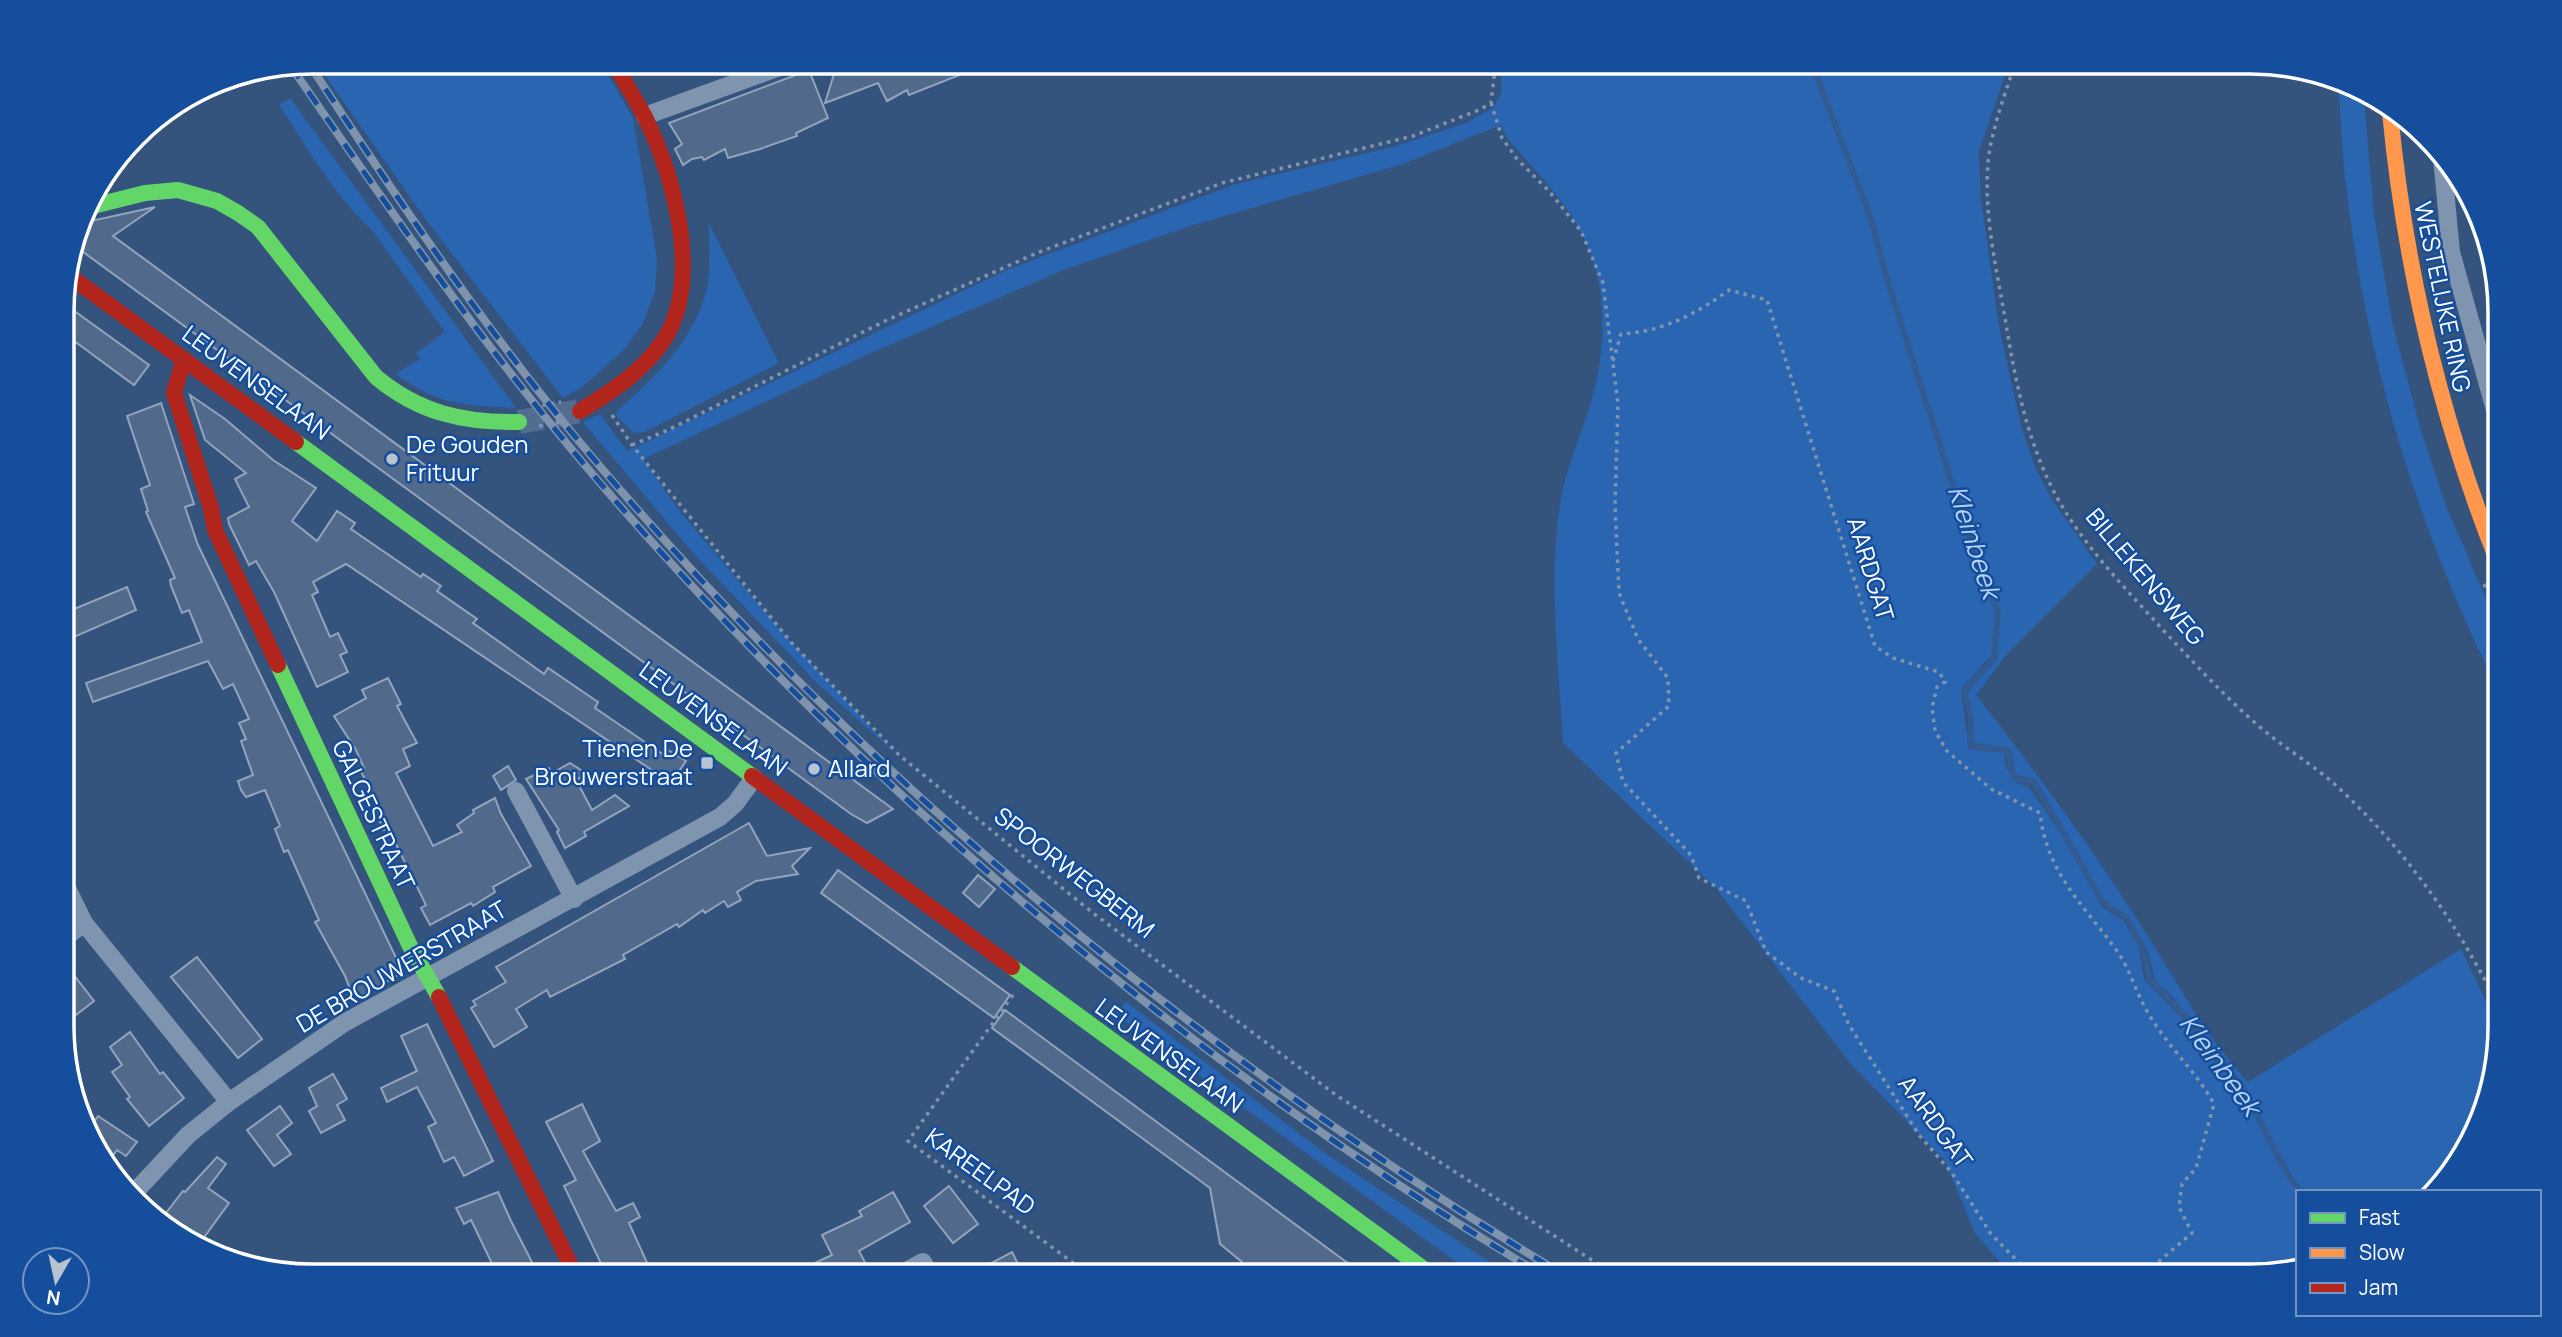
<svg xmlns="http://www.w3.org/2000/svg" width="2562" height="1337" font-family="Manrope,sans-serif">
  <rect width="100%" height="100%" fill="#34537d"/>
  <g fill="#2a65b2" fill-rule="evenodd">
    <polygon points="315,61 600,61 633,118 657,259 655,292 642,325 624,350 581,388 563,398 426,220"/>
    <path d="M1502,61H2010L1979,151L1981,199L1999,326L2021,426L2036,469L2051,498L2097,564L2007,654L1976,695C2037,773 2096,853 2149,938C2182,990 2205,1036 2248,1082L2461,949L2500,1031L2475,1137L2426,1192H2298V1265L2266,1275H2011L1975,1233L1945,1161L1850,1063L1716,888L1563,743C1559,669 1548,578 1560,505C1565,469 1582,434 1592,399C1607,346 1608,283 1582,234C1564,198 1532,168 1507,138L1501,125L1403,164L1187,227L1061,271L864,356L643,459L681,513L790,641L895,753L816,682L693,553L583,422L600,414L627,451L1009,269L1236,184L1396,146L1466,123L1494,107L1501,93ZM1999,656L1967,693L1974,743L2011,749L2016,775L2034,778L2040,786L2103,899L2129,917L2146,947L2156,982L2171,995L2200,1029L2212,1050L2244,1084L2238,1089L2186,1022L2144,979L2139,948L2124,921L2101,906L2064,838L2028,786C2010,785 2006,769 2004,753L1969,749L1961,689L1989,658Z"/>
    <path d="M2338,82L2363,88L2374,215L2393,326L2421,430L2446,506L2500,631V693C2421,538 2367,366 2347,193C2342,156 2341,119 2338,82Z"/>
    <path d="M290,98L516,408C461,405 442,406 395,374L420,359L416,353L445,332L372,230C337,199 305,145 279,105Z"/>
    <path d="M709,223L779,363L645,432L634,433L617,417V411C653,379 688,346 704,299C712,275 709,247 709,223Z"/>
    <polygon points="1126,1002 1322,1151 1509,1275 1474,1275 1115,1014"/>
  </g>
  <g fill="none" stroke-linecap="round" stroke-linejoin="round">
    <polyline stroke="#335b93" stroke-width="6" points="1811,61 1871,219 1889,286 1968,533 1998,612 1994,659 1965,690 1971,721 1970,744 1976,748 2007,750 2014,779 2034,781 2102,901 2127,918 2143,951 2150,979 2192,1022 2212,1054 2241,1084 2282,1164 2300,1192"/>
  </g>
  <g fill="#516a8b" stroke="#93a4bc" stroke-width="2">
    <polygon points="838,61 956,61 962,74 909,95 907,90 887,101 878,83 825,103"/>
    <polygon points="809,70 828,118 796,133 797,136 760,149 728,158 725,149 704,160 702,157 692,159 683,165 675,149 682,144 669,123"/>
    <polygon points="155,207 113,236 893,809 867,823 851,814 75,246 86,222"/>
    <polygon points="62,302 149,365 134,385 62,332"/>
    <polygon points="190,395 225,419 273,460 316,488 292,521 317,541 337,511 355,523 351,529 421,577 423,574 441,586 437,591 477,619 473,623 544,674 548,668 598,702 595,708 664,755 668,750 686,761 671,783 346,564 313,582 318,592 312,595 330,637 338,633 347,652 340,655 348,672 317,687 274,592 256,561 249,565 229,524 228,518 249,507 235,479 246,473 205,440"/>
    <polygon points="161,403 194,504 185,507 198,545 401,968 398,975 354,1000 345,976 315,922 319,920 288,850 284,852 275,829 280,826 265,790 246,797 241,790 238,781 253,775 241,741 246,739 239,723 249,719 233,684 223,689 208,661 93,702 86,683 202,642 189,610 182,613 171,586 170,580 175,578 146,512 148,511 141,489 150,485 127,416"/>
    <polygon points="127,587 136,610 67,640 63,629 62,614"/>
    <polygon points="388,678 401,704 397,706 417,743 403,749 410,766 396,773 433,846 462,832 457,825 474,813 473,810 495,798 501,814 531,866 493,887 495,892 473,906 471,903 430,925 421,908 426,905 388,828 384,830 375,812 381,810 360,770 364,768 356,750 334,716 366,698 362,690"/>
    <polygon points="570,763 587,774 576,780 592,810 615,795 629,806 584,832 586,836 565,848 557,832 559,830 526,779 549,768 552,773"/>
    <polygon points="508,766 516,780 501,790 493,776"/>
    <polygon points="749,823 767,856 810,848 792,866 798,874 756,881 737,892 741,900 728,907 724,901 705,913 703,910 679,927 677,924 623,955 625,959 550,997 547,990 516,1009 527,1027 494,1047 471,1008 476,1005 473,1001 506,982 496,967"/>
    <polygon points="838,870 1010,995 994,1018 821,893"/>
    <polygon points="978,875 995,889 979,907 963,893"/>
    <polygon points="197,957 262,1039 238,1058 171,977"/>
    <polygon points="63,961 94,1001 63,1025"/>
    <polygon points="1005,1010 1345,1261 1366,1275 1233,1276 1242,1262 1220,1244 1210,1188 992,1028"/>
    <polygon points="427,1024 493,1161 464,1176 454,1157 444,1162 428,1127 436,1123 417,1087 387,1102 381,1088 417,1071 401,1036"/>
    <polygon points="130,1032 160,1074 163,1072 184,1098 149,1126 127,1099 130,1097 112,1072 122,1065 110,1047"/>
    <polygon points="333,1074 347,1099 337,1105 345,1120 321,1133 309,1111 317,1106 309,1088"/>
    <polygon points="582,1104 600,1141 583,1151 616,1211 633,1203 640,1217 629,1223 653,1276 607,1276 564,1186 576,1180 546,1122"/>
    <polygon points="280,1106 292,1123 277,1135 291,1154 274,1166 247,1130"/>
    <polygon points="98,1116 137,1142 126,1156 117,1150 107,1164 91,1126"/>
    <polygon points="217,1157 226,1164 208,1188 229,1203 197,1247 162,1218 183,1191 185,1192"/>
    <polygon points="949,1186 978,1224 953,1243 924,1206"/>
    <polygon points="498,1192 511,1221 539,1276 498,1276 471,1220 464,1224 456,1208"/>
    <polygon points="893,1192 910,1222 859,1251 867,1266 847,1276 787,1276 832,1255 822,1235 862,1216 859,1211"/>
    <polygon points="1012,1252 1024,1276 967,1276"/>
  </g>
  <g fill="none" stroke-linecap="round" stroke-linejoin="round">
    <polyline stroke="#526d90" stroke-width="24" stroke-dasharray="24 12" stroke-linecap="butt" points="519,422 580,411"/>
    <g stroke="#7f94af" stroke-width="3.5" stroke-dasharray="3.5 5" stroke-linecap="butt">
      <path d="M2016,61C2006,91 1994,123 1989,154C1982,208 1996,266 2005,318C2015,378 2025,433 2052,488C2079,541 2124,587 2164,631C2195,664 2226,698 2261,728C2287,750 2317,767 2342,791C2409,854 2460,928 2501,1011"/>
      <polyline points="2366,91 2367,103"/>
      <polyline points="1491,103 1502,138 1517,159 1549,191 1581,231 1603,283 1618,404 1615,506 1619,593 1638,639 1668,678 1669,706 1616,753 1623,782 1691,855 1699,878 1746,901 1766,952 1801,978 1834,991 1849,1025 1919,1135 1952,1173 1991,1234 2031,1275"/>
      <path d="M1613,361L1621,334C1662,332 1696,314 1729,290L1767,300L1875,646L1893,658L1939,672L1945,682L1937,687L1932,708L1935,731L1947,751L1991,789L2040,813C2047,874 2083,904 2117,951C2130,969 2136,993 2148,1013C2167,1046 2196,1071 2214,1104L2196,1168L2182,1184L2179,1207L2192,1233L2143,1275"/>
      <polyline points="534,407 561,402"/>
      <polyline points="612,415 632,445 790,641 899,755 1093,913 1336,1095 1615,1275"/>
      <polyline points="539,426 562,422"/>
      <polyline points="632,445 668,430 885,321 1039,252 1222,183 1413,136 1481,109 1491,103 1496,61"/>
      <polyline points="2484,584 2500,617"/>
      <polyline points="1013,995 908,1141 1091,1276"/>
    </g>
    <g stroke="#7f94af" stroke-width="18">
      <polyline points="645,116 796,61"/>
      <polyline points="2442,158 2451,252 2499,424"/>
      <polyline points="516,791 574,899"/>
      <polyline points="63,880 84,923 229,1102"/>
      <polyline points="63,939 84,923"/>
      <polyline points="133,1194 188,1135 229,1102 344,1023 720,817 735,804 754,778"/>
      <polyline points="897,1276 923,1262 930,1276"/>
    </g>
    <g stroke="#63d668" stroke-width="16">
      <path d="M85,208L145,193L178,190L217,201L238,213L258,227L376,377C419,413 464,423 519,422"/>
      <polyline points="296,442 752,776"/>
      <polyline points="278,665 410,946 439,997"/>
      <polyline points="1012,967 1432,1275"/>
    </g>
    <path stroke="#ff974d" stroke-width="16" d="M2390,112C2405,270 2440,418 2499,565"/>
    <g stroke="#b3261e" stroke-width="16">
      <polyline points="67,274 296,442"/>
      <polyline points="184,359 174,393 211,508 215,530 278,665"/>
      <path d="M580,411C611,392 645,370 665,338C702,278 674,176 645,117C635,98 623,80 613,61"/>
      <polyline points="752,776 1012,967"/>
      <polyline points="439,997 576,1276"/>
    </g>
    <g stroke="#7f93ad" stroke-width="8">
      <g id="rail">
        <path d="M308,62C398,201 491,338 598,464C871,785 1203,1059 1564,1275"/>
        <path d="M290,65C385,203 480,342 589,470C855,783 1189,1064 1542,1275"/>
      </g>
    </g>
    <use href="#rail" stroke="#154e9c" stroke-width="5" stroke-dasharray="16" stroke-linecap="butt"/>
  </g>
  <g fill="#b8c3d2" stroke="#154e9c" stroke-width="2.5">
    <circle cx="392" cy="459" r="7"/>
    <rect x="700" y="756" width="14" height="14" rx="3.5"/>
    <circle cx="814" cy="769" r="7"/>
  </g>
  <g text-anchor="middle" stroke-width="5" stroke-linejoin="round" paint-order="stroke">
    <g font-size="24" fill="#fff" stroke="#154e9c">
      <text transform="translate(2442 297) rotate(78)" y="8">WESTELIJKE RING</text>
      <text transform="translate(256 383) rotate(36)" y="8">LEUVENSELAAN</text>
      <text transform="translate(1870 569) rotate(73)" y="8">AARDGAT</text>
      <text transform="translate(2145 577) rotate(50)" y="8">BILLEKENSWEG</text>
      <text transform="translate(713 719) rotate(36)" y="8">LEUVENSELAAN</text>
      <text transform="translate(373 815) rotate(65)" y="8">GALGESTRAAT</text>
      <text transform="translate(1074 873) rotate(38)" y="8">SPOORWEGBERM</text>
      <text transform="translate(402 967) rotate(-30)" y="8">DE BROUWERSTRAAT</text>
      <text transform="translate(1169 1056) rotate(36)" y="8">LEUVENSELAAN</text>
      <text transform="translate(1935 1122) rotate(54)" y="8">AARDGAT</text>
      <text transform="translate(980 1172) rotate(36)" y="8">KAREELPAD</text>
    </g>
    <g font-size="24" fill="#fff" stroke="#154e9c" text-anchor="start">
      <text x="406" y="453">De Gouden<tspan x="406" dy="28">Frituur</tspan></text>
      <text x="693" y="757" text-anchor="end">Tienen De<tspan x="693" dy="28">Brouwerstraat</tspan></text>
      <text x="828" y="777">Allard</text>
    </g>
    <g font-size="26" font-style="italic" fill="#b8d5f9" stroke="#154e9c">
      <text transform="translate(1974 542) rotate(72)" y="9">Kleinbeek</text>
      <text transform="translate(2220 1065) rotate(54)" y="9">Kleinbeek</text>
    </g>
  </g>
  <path d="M0 0H2562V1337H0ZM312 74H2250A238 238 0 0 1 2488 312V1026A238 238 0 0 1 2250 1264H312A238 238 0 0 1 74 1026V312A238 238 0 0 1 312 74Z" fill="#154e9c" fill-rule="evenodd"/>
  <path fill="none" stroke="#fff" stroke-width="3.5" d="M312 74H2250A238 238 0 0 1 2488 312V1026A238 238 0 0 1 2250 1264H312A238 238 0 0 1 74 1026V312A238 238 0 0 1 312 74Z"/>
  <rect x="2296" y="1190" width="245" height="126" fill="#154e9c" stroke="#7395c4" stroke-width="2"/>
  <rect x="2310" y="1213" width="35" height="10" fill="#63d668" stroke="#7395c4" stroke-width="2"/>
  <text x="2359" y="1225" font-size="21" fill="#ffffff">Fast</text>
  <rect x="2310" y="1248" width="35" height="10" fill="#ff974d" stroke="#7395c4" stroke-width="2"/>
  <text x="2359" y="1260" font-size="21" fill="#ffffff">Slow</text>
  <rect x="2310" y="1283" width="35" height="10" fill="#b3261e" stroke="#7395c4" stroke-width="2"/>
  <text x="2359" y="1295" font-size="21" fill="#ffffff">Jam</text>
  <g transform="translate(56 1281) rotate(189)"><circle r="33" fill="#154e9c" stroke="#7395c4" stroke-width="2"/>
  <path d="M0-5L12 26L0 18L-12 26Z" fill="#b8c3d2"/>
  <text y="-10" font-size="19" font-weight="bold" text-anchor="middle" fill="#ffffff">N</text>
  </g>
</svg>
